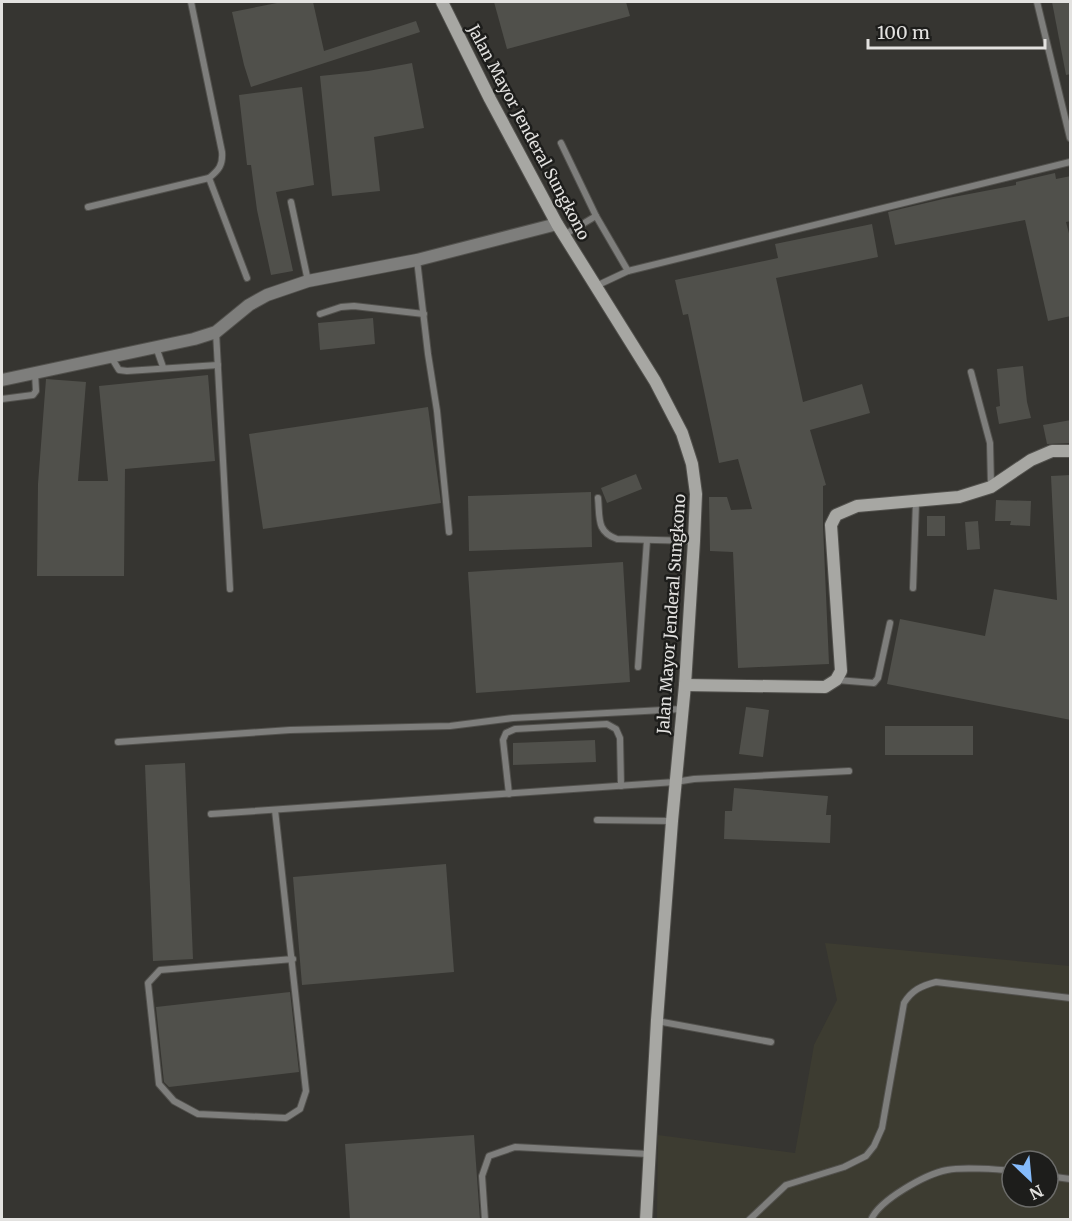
<svg xmlns="http://www.w3.org/2000/svg" width="1072" height="1221" font-family="Merriweather,serif">
  <rect width="100%" height="100%" fill="#363531"/>
  <path fill="#3d3c31" fill-rule="evenodd" d="M825,943L1070,966V1219L657,1220L658,1135L795,1153L814,1045L837,1000ZM1012,1161H1048V1197H1012Z"/>
  <g fill="#50504b">
    <polygon points="282,2 313,2 324,51 416,21 420,32 251,87 244,65 232,12"/>
    <polygon points="494,2 626,2 630,16 507,49"/>
    <polygon points="1052,2 1071,2 1071,74 1066,75"/>
    <polygon points="412,63 424,128 374,137 380,191 332,196 320,76 368,71"/>
    <polygon points="302,87 314,185 276,192 293,271 271,275 257,210 251,165 247,165 239,95"/>
    <polygon points="1055,173 1056,179 1071,176 1071,221 1066,222 1071,241 1071,316 1048,321 1025,220 895,245 888,212 943,199 1016,185 1016,182"/>
    <polygon points="872,224 878,257 776,278 803,402 862,384 870,413 810,430 826,485 823,486 823,526 829,664 738,668 733,552 710,551 709,497 727,497 731,510 752,509 738,459 719,463 688,314 683,315 675,280 778,258 775,244"/>
    <polygon points="373,318 375,344 320,350 318,323"/>
    <polygon points="1023,366 1027,402 1031,418 999,424 996,407 1000,406 997,369"/>
    <polygon points="208,375 215,461 125,469 124,576 37,576 38,484 46,379 86,382 78,481 108,481 99,386"/>
    <polygon points="428,407 441,503 263,529 249,434"/>
    <polygon points="1071,420 1071,443 1047,444 1043,425"/>
    <polygon points="636,474 642,489 607,503 601,488"/>
    <polygon points="1071,475 1071,720 887,684 900,619 985,636 994,589 1057,600 1051,476"/>
    <polygon points="591,492 592,547 469,551 468,496"/>
    <polygon points="996,500 1031,501 1030,526 1010,525 1011,521 995,521"/>
    <rect x="927" y="516" width="18" height="20"/>
    <polygon points="978,521 980,549 967,550 965,522"/>
    <polygon points="623,562 630,682 476,693 468,572"/>
    <polygon points="746,707 769,710 763,757 739,754"/>
    <rect x="885" y="726" width="88" height="29"/>
    <polygon points="595,740 596,762 513,765 513,743"/>
    <polygon points="185,763 193,959 153,961 145,765"/>
    <polygon points="734,788 828,796 826,815 831,815 830,843 724,839 725,811 732,811"/>
    <polygon points="446,864 454,972 302,985 293,877"/>
    <polygon points="290,992 299,1072 169,1087 164,1082 156,1007"/>
    <polygon points="474,1135 480,1220 350,1220 345,1144"/>
  </g>
  <g fill="none" stroke-linecap="round" stroke-linejoin="round">
    <g stroke="#52514d" stroke-width="8">
      <g id="lane">
        <path d="M191,2L222,152C223,165 219,170 209,178L247,278"/>
        <polyline points="1037,2 1070,138"/>
        <polyline points="561,143 596,216 628,271 1070,162"/>
        <polyline points="291,202 308,281"/>
        <polyline points="88,207 209,178"/>
        <polyline points="564,235 596,216"/>
        <polyline points="417,260 428,354 437,411 449,532"/>
        <polyline points="596,286 628,271"/>
        <polyline points="320,314 341,307 354,306 424,314"/>
        <polyline points="216,332 230,589"/>
        <polyline points="156,347 163,367"/>
        <polyline points="111,357 119,370 127,371 218,365"/>
        <polyline points="971,372 990,443 991,486"/>
        <polyline points="2,399 33,395 36,391 35,373"/>
        <path d="M598,498C600,517 596,532 617,539L694,541"/>
        <polyline points="913,588 916,502"/>
        <polyline points="638,667 647,540"/>
        <polyline points="837,680 874,683 878,678 890,623"/>
        <polyline points="118,742 290,730 450,726 513,718 682,709"/>
        <polyline points="509,794 503,740 506,733 515,729 607,724 616,729 620,738 621,786"/>
        <polyline points="275,810 306,1091 300,1109 286,1118 198,1114 174,1101 159,1084 148,983 160,970 293,959"/>
        <polyline points="211,814 675,782 694,779 849,771"/>
        <polyline points="597,820 672,821"/>
        <polyline points="657,1021 771,1042"/>
        <polyline points="1048,1176 1070,1179"/>
        <polyline points="485,1220 482,1176 489,1156 515,1147 648,1154"/>
        <path d="M749,1220L786,1185L844,1167L866,1156L874,1146L882,1128L904,1003C912,990 921,986 936,982L1070,998"/>
        <path d="M871,1220C879,1200 926,1174 947,1170C961,1167 997,1169 1012,1171"/>
      </g>
    </g>
    <g stroke="#52514d" stroke-width="14">
      <polyline id="street" points="2,380 194,339 216,332 249,305 267,295 308,281 417,260 557,224"/>
    </g>
    <g stroke="#52514d" stroke-width="14">
      <g id="secondary">
        <polyline points="442,2 490,99 557,224 655,381 682,433 692,464 696,494 694,541 685,685 672,821 657,1020 646,1220"/>
        <polyline points="685,685 825,687 836,680 841,671 831,525 836,515 857,506 959,497 991,487 1031,460 1052,451 1070,451"/>
      </g>
    </g>
    <use href="#lane" stroke="#7e7e7c" stroke-width="6"/>
    <use href="#street" stroke="#7e7e7c" stroke-width="12"/>
    <use href="#secondary" stroke="#a7a7a3" stroke-width="12"/>
  </g>
  <g text-anchor="middle" stroke-width="5" stroke-linejoin="round" paint-order="stroke">
    <g font-size="16" fill="#e3e2e0" stroke="#1d1d1b">
      <text transform="translate(529 132) rotate(62)" y="6">Jalan Mayor Jenderal Sungkono</text>
      <text transform="translate(671 614) rotate(-86)" y="6">Jalan Mayor Jenderal Sungkono</text>
    </g>
  </g>
  <rect width="1072" height="1221" fill="none" stroke="#e3e2e0" stroke-width="6"/>
  <g transform="translate(1030 1179) rotate(154)"><circle r="28" fill="#1d1d1b" stroke="#6c6c6a" stroke-width="1.5"/>
  <path d="M0-4.5L10 22L0 15L-10 22Z" fill="#85bbfb"/>
  <text y="-9" font-size="16" font-weight="bold" text-anchor="middle" fill="#e3e2e0">N</text>
  </g>
  <path d="M868 39v9h177v-9" fill="none" stroke="#e3e2e0" stroke-width="3"/>
  <text x="877" y="39" font-size="18" fill="#e3e2e0" stroke="#1d1d1b" stroke-width="4.5" paint-order="stroke">100 m</text>
</svg>
